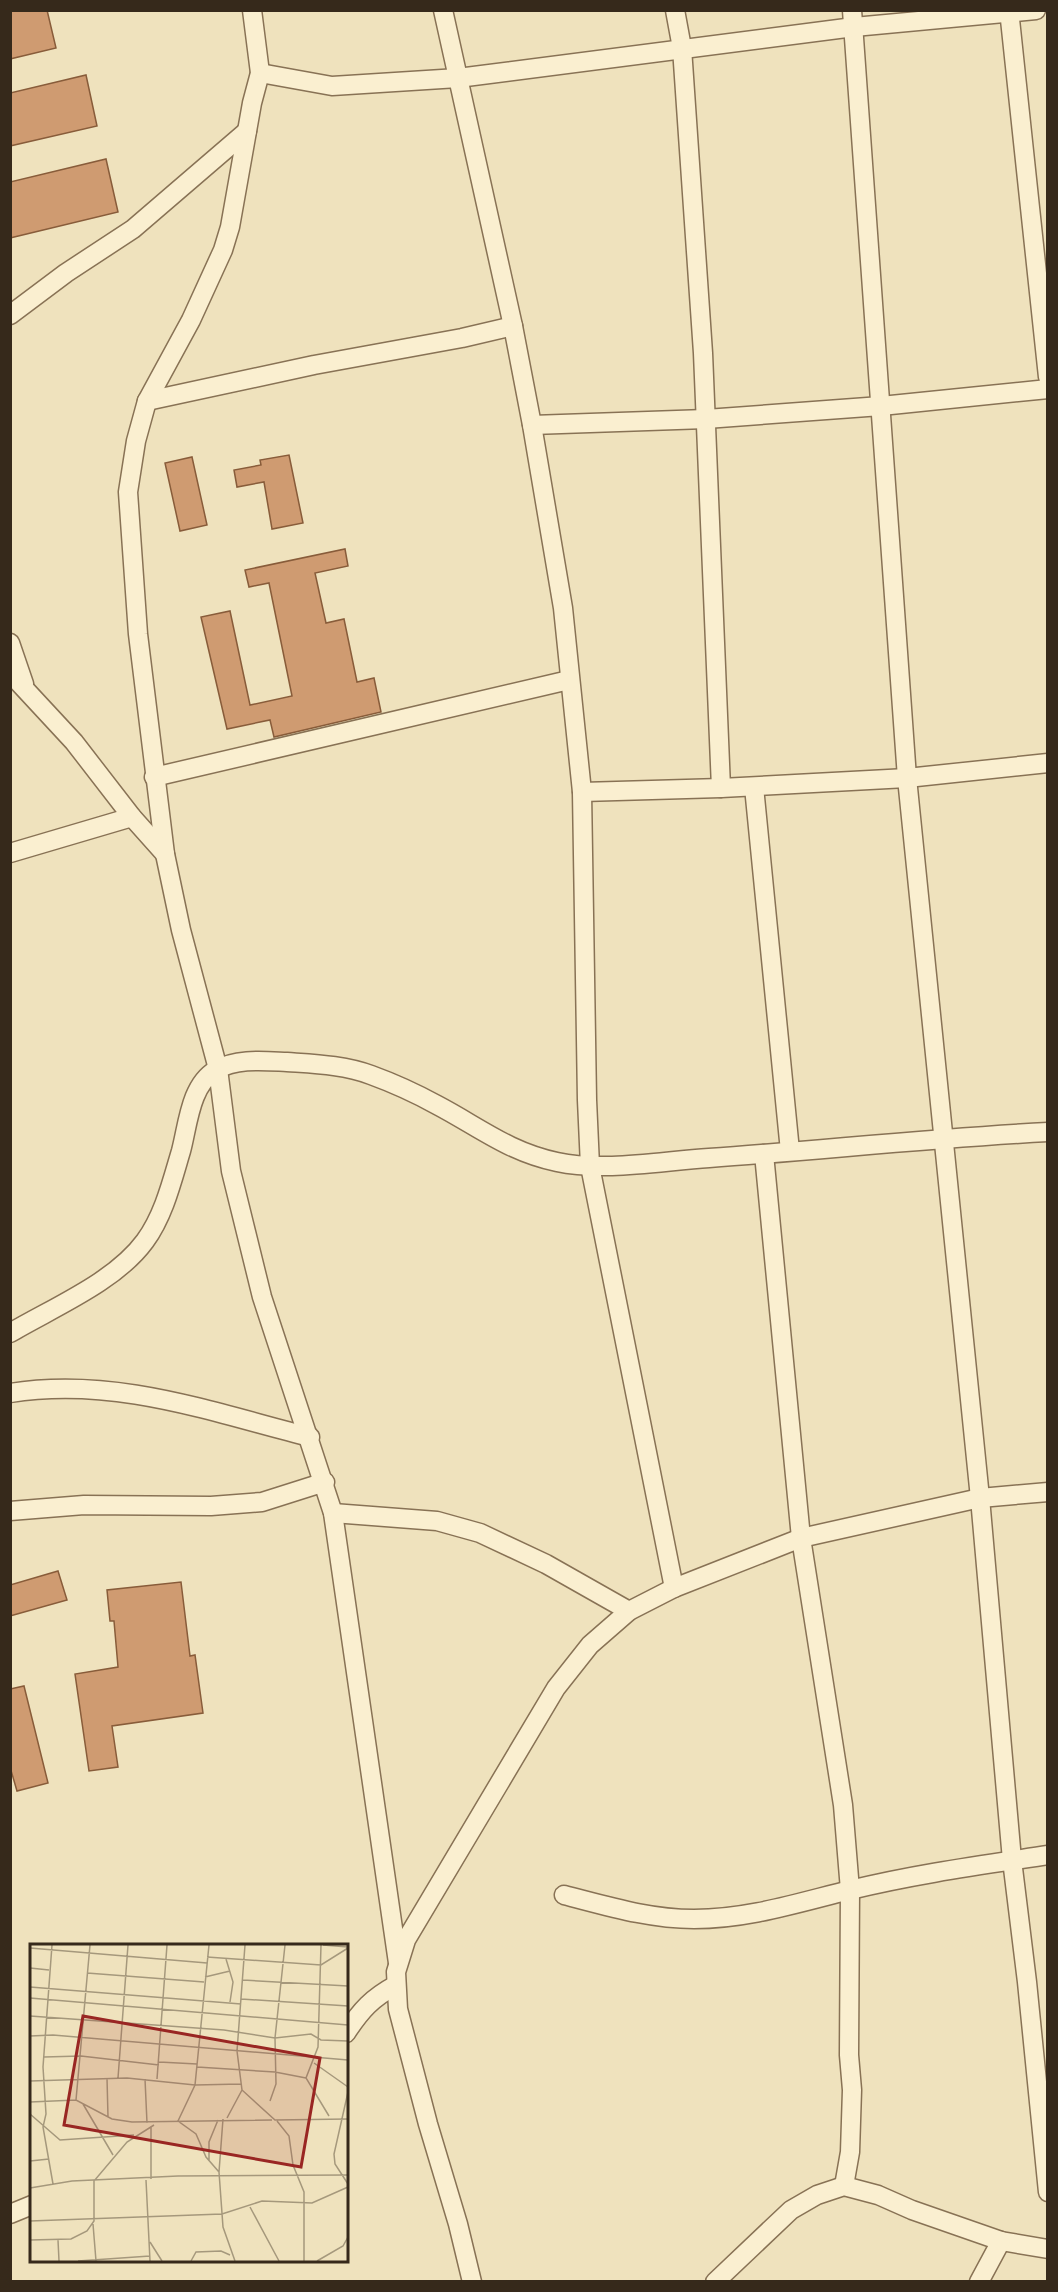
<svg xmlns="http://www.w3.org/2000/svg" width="1058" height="2292" font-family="Spectral,serif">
  <rect width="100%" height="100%" fill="#efe2bd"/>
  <g fill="#cf9b71" stroke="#885c3a" stroke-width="1.5">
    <polygon points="10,10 47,10 56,48 10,59"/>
    <polygon points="86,75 97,126 10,146 10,93"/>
    <polygon points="106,159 118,212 10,238 10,182"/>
    <polygon points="289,455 303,523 272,529 264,482 237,487 234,470 261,465 260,460"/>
    <polygon points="192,457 207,525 180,531 165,463"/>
    <polygon points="345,549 348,566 315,573 326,623 344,619 357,682 374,678 381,712 274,737 270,720 227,729 201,617 230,611 250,705 292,696 269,583 249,587 245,570"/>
    <polygon points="58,1571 67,1600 10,1616 10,1585"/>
    <polygon points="181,1582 190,1656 195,1655 203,1713 112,1726 118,1767 89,1771 75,1674 118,1667 114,1621 110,1621 107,1590"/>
    <polygon points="24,1686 48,1783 17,1791 10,1767 10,1689"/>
  </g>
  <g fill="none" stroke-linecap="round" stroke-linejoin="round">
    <g stroke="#887255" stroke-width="21">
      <g id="street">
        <polyline points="252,10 260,73 252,103 230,227 223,250 191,320 147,401 136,441 128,492 138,634 165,854 181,930 218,1069 231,1171 262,1297 333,1513 398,1963"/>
        <polyline points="443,10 513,326 532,425 563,608 582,792 587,1100 590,1166 674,1588"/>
        <polyline points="675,10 682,48 703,353 721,788"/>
        <polyline points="852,10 907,778 980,1498 1012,1860 1027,1982 1048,2192"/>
        <polyline points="1009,10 1048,377"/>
        <polyline points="260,73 332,86 458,78 854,27 1036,10"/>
        <polyline points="10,315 66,273 133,229 247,131"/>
        <polyline points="147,401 314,365 462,338 513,326"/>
        <polyline points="532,425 706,419 881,406 1048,389"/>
        <polyline points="10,643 24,684"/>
        <polyline points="10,673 74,742 132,817 165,854"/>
        <polyline points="154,777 569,680"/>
        <polyline points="754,787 790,1151"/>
        <polyline points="582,792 721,788 907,778 1048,763"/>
        <polyline points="10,853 132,817"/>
        <polyline points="764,1154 801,1538 843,1805 850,1890 849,2055 852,2090 850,2152 844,2186"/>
        <path d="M10,1333C54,1307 115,1282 145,1241C164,1215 172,1181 181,1151C188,1125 190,1085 216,1070C237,1058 264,1061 287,1062C315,1064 345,1065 371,1075C393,1083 417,1094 437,1105C479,1127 509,1152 557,1162C604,1172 661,1161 709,1158C822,1150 934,1138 1048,1132"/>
        <path d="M10,1393C114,1376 211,1412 310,1437"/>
        <polyline points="10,1511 84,1505 211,1506 262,1502 325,1482"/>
        <polyline points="333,1513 437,1521 480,1533 546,1564 629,1611"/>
        <path d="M564,1895C607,1906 649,1919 694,1919C748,1919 797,1903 850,1890C915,1874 982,1865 1048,1855"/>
        <path d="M346,2033C361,2010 372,1998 396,1985"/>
        <polyline points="10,2214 32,2205"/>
        <polyline points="472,2282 458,2224 428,2124 398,2009 396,1972 406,1940 556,1688 590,1645 629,1611 674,1588 801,1538 980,1498 1048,1492"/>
        <polyline points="715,2282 791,2210 817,2195 844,2186 878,2195 912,2210 1001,2241 1048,2249"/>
        <polyline points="979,2282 1001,2241"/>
      </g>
    </g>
    <use href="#street" stroke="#faefd0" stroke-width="18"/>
  </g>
  <g transform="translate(30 1944)">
    <rect width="318" height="318" fill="#efe2bd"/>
    <path fill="none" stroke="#a5987c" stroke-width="1.5" d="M22,1L13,123L16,170L13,183L23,240M179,1L165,141L148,177L166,190L176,213L189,228M215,1L207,107L212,146L245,176L318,175M291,1L288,103L276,134L299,172M293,1L318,3M0,4L177,19M177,13L291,21L318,4M196,15L203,38L200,58M0,24L19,26M57,29L174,38M175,33L200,27M213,36L318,42M0,43L211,60M0,54L318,81M211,55L318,62M0,72L194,86L245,94L281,90L291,96L318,97M0,92L23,91L318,116M14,113L51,112L129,121M129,118L167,120M284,119L318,143M167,123L245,128L276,134M77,134L78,173M88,134L98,1M115,135L117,179M127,135L137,1M0,137L97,134L165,141L211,140M318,148L304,210L305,220L318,240M46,156L60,1M240,157L246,140L245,94L255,1M0,158L46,156L82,175L102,178L242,176M53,160L83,211M0,170L30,196L104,191M197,174L212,146M193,175L189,228L193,283L205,317M247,177L259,192L263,221L274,248V317M179,216V198L188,176M0,217L19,215M121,235V183M116,236L120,317M0,244L42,237L148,232L318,231M220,263L249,317M0,277L192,270L232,257L282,259L318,243M63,280L66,317M0,296L41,295L57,287L64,277V237L97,198L124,181M28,296L29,317M120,298L132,317M48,317L120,312M161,317L166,308L191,307L200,311M287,317L313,302L318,293"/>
    <path fill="#992623" fill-opacity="0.15" stroke="#992623" stroke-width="3" d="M53,72L290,114L271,223L34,181Z"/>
    <rect width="318" height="318" fill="none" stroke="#36291b" stroke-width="3"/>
  </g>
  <rect width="1058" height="2292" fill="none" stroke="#36291b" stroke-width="24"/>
</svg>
